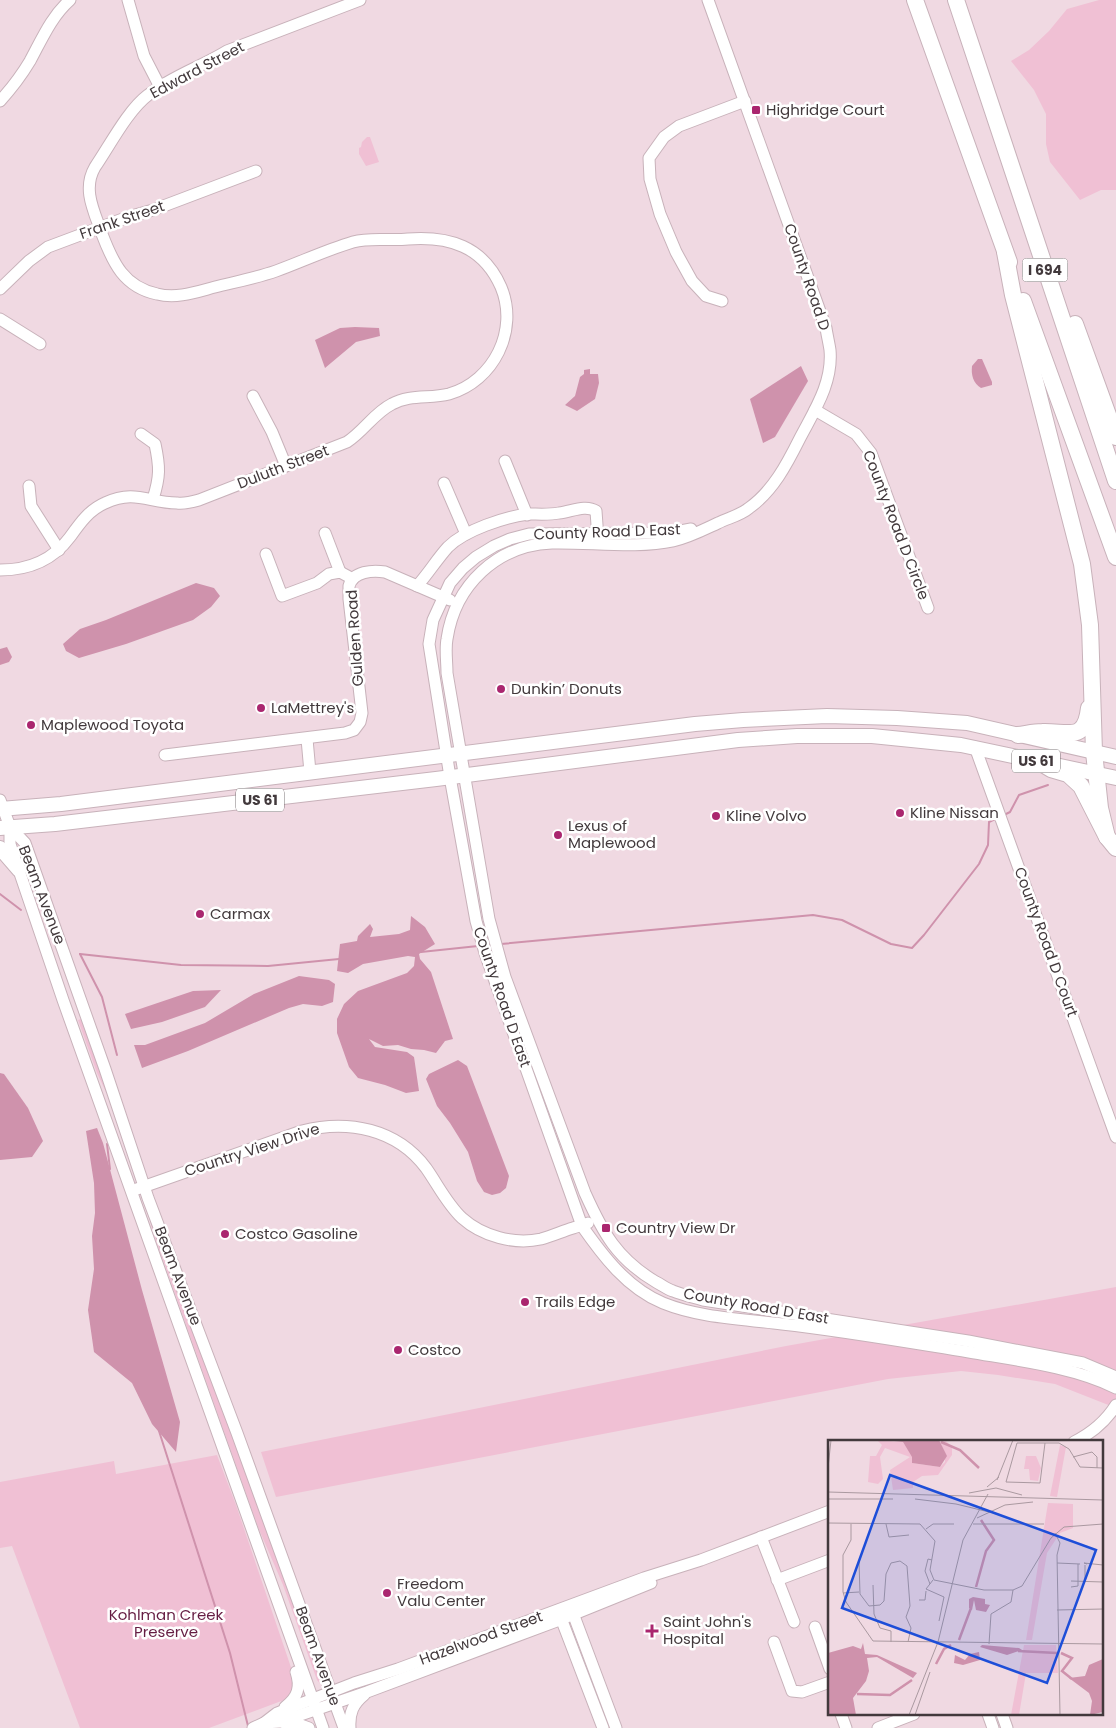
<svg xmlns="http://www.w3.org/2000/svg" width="1116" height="1728" font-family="Poppins,sans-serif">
  <rect width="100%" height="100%" fill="#f0d9e2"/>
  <g fill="#f0c0d4">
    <polygon points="1099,0 1116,0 1116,190 1101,190 1080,200 1050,162 1046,144 1046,114 1034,90 1011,61 1029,50 1049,31 1067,9"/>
    <polygon points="367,137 370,137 379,162 366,166 359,154 359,148 361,147 362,142"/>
    <polygon points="81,1019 107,1091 106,1092 97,1073 78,1020"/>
    <polygon points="150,1211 211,1381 229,1422 322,1680 322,1686 317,1680 283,1585 258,1527 152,1229 148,1212"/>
    <polygon points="1116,1287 1116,1408 1055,1384 998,1375 961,1371 888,1379 276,1497 261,1452 786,1346"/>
    <polygon points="217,1455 236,1505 300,1694 209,1728 80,1728 12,1546 0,1548 0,1482 114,1461 116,1474"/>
  </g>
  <g fill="#cf92ac">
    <polygon points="355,327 379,328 380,336 356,342 325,368 315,340 340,328"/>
    <path d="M978,359H982L992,382V385L981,388C973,383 971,375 972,366Z"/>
    <polygon points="801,366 808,381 775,437 763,443 750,399"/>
    <polygon points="590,369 590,374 598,374 599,383 595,399 577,411 565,405 575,396 580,377 584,374 584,370"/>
    <polygon points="196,583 214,588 220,596 211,607 193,620 126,644 79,658 66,651 63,644 80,629 106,620"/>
    <polygon points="7,647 12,657 9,662 0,665 0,649"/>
    <polygon points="411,916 425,927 435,944 419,954 420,959 431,972 453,1039 445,1041 436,1053 424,1050 411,1049 398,1045 383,1046 369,1039 375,1047 407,1052 414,1057 419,1091 406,1093 385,1085 358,1078 349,1067 337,1033 337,1019 344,1004 358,991 407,973 414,966 415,957 408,956 363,964 348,973 337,971 340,944 357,941 358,936 370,924 373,929 370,937 399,934 410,930"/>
    <polygon points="299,976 329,980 335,984 333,1002 322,1006 303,1004 289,1008 188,1051 142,1068 134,1045 145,1045 205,1023 254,994"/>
    <polygon points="221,990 205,1007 162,1022 131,1029 125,1014 193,991"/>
    <polygon points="458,1060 467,1066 509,1176 506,1188 500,1193 492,1195 484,1192 477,1181 468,1152 450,1123 437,1106 426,1079 429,1074"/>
    <polygon points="0,1073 4,1074 28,1108 43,1141 32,1157 0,1160"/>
    <polygon points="97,1128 103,1143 142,1290 180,1422 176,1452 152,1424 132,1383 94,1352 88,1310 94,1269 92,1236 95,1213 94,1183 86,1131"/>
  </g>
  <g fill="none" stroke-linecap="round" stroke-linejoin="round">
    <g stroke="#cf92ac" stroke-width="2">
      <polyline points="1004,815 1010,812 1019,795 1048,785"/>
      <polyline points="0,894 21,910"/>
      <polyline points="501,944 813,915 842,920 891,944 912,948 924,935 979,864 988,845 989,822 997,818"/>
      <polyline points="421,952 478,946"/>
      <polyline points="80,954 181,965 268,966 339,959"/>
      <polyline points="80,954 102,997 117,1055"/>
      <polyline points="107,1144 110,1169"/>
      <polyline points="159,1431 230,1653 248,1726"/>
    </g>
    <g stroke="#c8b2ba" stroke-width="13">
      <g id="minor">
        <polyline points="128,0 144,56 160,87"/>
        <path d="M708,0L826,328C827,335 829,343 830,350C833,383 814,411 800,438C787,464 773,491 749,508C741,515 728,518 718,523C703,530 690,537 673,541C637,549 590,542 552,543C497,545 455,585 447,639C445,649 447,662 447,673L489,919L505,977L585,1193C603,1233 617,1259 656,1282C662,1285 667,1289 673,1291C683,1295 693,1297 703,1300L968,1341L1083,1363L1116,1377"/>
        <path d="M0,101C11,89 21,76 30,61C42,39 51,17 70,0"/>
        <polyline points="0,289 29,261 48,247 128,217 153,210 256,171"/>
        <polyline points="722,301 706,296 692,281 676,252 660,214 650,179 649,158 664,137 679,126 745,101"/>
        <polyline points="0,319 40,344"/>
        <polyline points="253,396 272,432 286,466"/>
        <polyline points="815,410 856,434 871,453 928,608"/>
        <path d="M141,434L155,444C160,467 160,477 153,499"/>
        <polyline points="505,461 527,515"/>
        <polyline points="444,483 466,534"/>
        <polyline points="29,486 31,506 59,550"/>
        <path d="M691,529L670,533L529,534L510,539L494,546L476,557L463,568L450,583L433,620L429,644L450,777L476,921L485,953L582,1226C603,1256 627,1288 663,1303C700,1318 743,1319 782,1324C845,1331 907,1342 969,1352C1015,1360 1075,1367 1116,1388"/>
        <polyline points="325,533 340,572"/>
        <polyline points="266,554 282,596 317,583 329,574 340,572 353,579"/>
        <path d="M0,570C28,570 53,560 70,537C80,523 89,510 105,503C135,489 149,503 177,503C184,504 192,502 199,500L347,442C364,431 374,413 392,404C410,394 430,399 449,394C494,381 519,330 501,287C483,246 449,236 408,239C389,241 371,237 353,242C326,250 301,262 276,271C256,278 235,282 215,287C196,292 177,299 157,294C124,287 113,263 102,234C94,211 82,189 95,167C110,145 128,110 148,95C172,76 201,67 227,51L360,0"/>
        <path d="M417,586C428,574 437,559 448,547C465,530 505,517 528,514C538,514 549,515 559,513C571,512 585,504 596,511L598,539"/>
        <polyline points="307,739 310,772"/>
        <polyline points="975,747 1116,1137"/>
        <path d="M165,755L345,733L354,730L360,722L362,713L349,599C349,595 349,590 349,586C353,571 373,570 385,572L450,600"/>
        <polyline points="0,800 10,827 10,844 63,1000 323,1728"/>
        <polyline points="10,827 25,843 105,1069 148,1198 237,1433 344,1728"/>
        <path d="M137,1189L302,1131C348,1119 397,1129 426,1168C438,1185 447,1204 462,1218C482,1236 514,1245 541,1239C552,1236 563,1231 573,1228C579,1226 583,1225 588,1223"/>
        <path d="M1074,1442C1092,1433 1106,1421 1116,1405"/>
        <polyline points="761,1537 794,1622"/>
        <polyline points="777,1580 830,1560"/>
        <polyline points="571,1608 616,1728"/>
        <polyline points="559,1613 603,1728"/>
        <polyline points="815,1627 830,1669"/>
        <polyline points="774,1642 792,1691 802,1692 830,1682"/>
        <path d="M285,1707C298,1697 301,1687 296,1672"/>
        <polyline points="841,1714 846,1728"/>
        <polyline points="988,1714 993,1728"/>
        <polyline points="1002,1714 1007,1728"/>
        <polyline points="264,1723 280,1722 367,1692 562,1619 651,1583"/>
        <polyline points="284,1723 298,1724 309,1728"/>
        <polyline points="253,1728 264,1723 277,1713 354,1683 398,1669 644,1578 701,1560 830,1511"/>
        <path d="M350,1728C349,1713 353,1704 364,1695"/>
        <polyline points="878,1728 914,1714"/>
      </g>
    </g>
    <g stroke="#c8b2ba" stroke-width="16">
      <g id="major">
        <polyline points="0,809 61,804 695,724 743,720 827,716 897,718 967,723 1116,757"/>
        <polyline points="0,828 55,824 436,779 738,740 797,736 872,736 961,745 1116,778"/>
        <polyline points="0,848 19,870"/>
      </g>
    </g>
    <g stroke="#c8b2ba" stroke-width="18">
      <g id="highway">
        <polyline points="915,0 1009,262"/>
        <polyline points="956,0 1116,481"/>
        <polyline points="1005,252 1013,295 1082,564 1090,625 1094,752 1100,808 1107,837"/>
        <polyline points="1023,301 1116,557"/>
        <polyline points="1075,324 1116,437"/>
        <path d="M1018,735C1026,734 1034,732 1042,732C1068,731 1085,743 1089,708"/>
        <polyline points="1036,760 1051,769 1068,774 1081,786 1107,837 1116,848"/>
      </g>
    </g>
    <use href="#minor" stroke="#fff" stroke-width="11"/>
    <use href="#major" stroke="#fff" stroke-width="14"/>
    <use href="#highway" stroke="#fff" stroke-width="16"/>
  </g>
  <g fill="#aa266f" stroke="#fff" stroke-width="2">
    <rect x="751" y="105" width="10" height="10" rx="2.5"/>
    <circle cx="501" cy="689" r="5"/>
    <circle cx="261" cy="708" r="5"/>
    <circle cx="31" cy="725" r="5"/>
    <circle cx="900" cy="813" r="5"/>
    <circle cx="716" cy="816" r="5"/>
    <circle cx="558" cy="835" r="5"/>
    <circle cx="200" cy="914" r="5"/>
    <rect x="601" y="1223" width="10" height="10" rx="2.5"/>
    <circle cx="225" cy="1234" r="5"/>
    <circle cx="525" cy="1302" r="5"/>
    <circle cx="398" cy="1350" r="5"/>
    <circle cx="387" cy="1593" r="5"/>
    <path d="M649.5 1623.5h5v5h5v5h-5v5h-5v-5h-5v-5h5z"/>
  </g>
  <g text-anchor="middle" stroke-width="5" stroke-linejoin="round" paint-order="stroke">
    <g fill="#fff" stroke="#7b7476" stroke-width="1">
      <rect x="1022.5" y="258.5" width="45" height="23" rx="4"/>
      <rect x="1012" y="749.5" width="48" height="23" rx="4"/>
      <rect x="236" y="788.5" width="48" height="23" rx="4"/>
    </g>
    <g font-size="14" font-weight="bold" fill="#42393c">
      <text x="1045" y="275">I 694</text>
      <text x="1036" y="766">US 61</text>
      <text x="260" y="805">US 61</text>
    </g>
    <g font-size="15" fill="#42393c" stroke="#fff">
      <text transform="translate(197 70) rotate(-28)" y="5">Edward Street</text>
      <text transform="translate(122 220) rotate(-19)" y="5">Frank Street</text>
      <text transform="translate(807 277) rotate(71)" y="5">County Road D</text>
      <text transform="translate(283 467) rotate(-21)" y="5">Duluth Street</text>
      <text transform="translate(896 525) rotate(69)" y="5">County Road D Circle</text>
      <text transform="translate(607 532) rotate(-2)" y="5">County Road D East</text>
      <text transform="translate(355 638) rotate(-94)" y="5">Gulden Road</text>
      <text transform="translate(42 895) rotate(69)" y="5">Beam Avenue</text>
      <text transform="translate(1046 942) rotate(70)" y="5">County Road D Court</text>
      <text transform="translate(502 997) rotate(71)" y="5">County Road D East</text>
      <text transform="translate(252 1150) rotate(-18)" y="5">Country View Drive</text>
      <text transform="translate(178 1276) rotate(69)" y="5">Beam Avenue</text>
      <text transform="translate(756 1306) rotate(10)" y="5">County Road D East</text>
      <text transform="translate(481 1638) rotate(-20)" y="5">Hazelwood Street</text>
      <text transform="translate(318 1656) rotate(70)" y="5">Beam Avenue</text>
    </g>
    <g font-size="15" fill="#42393c" stroke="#fff" text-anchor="start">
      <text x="766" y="115">Highridge Court</text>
      <text x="511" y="694">Dunkin’ Donuts</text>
      <text x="271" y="713">LaMettrey's</text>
      <text x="41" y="730">Maplewood Toyota</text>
      <text x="910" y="818">Kline Nissan</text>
      <text x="726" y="821">Kline Volvo</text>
      <text x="568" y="831">Lexus of<tspan x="568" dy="17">Maplewood</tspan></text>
      <text x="210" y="919">Carmax</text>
      <text x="616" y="1233">Country View Dr</text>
      <text x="235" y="1239">Costco Gasoline</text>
      <text x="535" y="1307">Trails Edge</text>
      <text x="408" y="1355">Costco</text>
      <text x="397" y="1589">Freedom<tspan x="397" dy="17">Valu Center</tspan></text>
      <text x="663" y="1627">Saint John's<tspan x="663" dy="17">Hospital</tspan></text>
    </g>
    <g font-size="15" fill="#651d43" stroke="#fff">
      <text x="166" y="1620">Kohlman Creek<tspan x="166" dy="17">Preserve</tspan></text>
    </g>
  </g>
  <g transform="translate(828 1440)">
    <rect width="275" height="275" fill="#f0d9e2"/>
    <path d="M49,0L75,2L85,18L84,23L112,27L117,22V13L111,0H117L124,7V15L110,35L94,36L85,42V48L65,50L62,30L82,17L57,8L52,17L55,39L50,44L40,42L42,16H48L54,5ZM232,5L238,7L229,57L222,56ZM198,16H208L213,28L210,41L202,40L201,29H196ZM220,63L245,64V88L232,93L219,113L204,200H198ZM196,205H228L230,233H198L191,275H183Z" fill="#f0c0d4"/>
    <path d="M57,0H111L119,16L112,27L84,23V17L75,2ZM145,157L157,159V164L162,165L158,172L148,170L146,160L144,170L141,168V159ZM35,203L37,214L49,215L89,233L85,238L49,217L39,218L41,231L38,241L25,258L28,275H0V213L25,206L33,209ZM154,205L191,208L194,210L179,215L152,207ZM151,212L152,220L135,225L126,223L127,215L137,220L142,214ZM275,219V272L262,275L264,261L261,253L241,238L257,236L261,225Z" fill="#cf92ac"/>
    <path fill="none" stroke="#cf92ac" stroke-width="2.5" d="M113,2L132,10L151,28M148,147L158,111L166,100L153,80M131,200L143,168M190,211L229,213M233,213L244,218L234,231L244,239M108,224L116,209L123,205M29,254L62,255L84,240"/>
    <path fill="none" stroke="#aa99a0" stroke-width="1" d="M189,3L178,42L212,43L217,3M189,3H231L241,9L252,27L275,28M245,17L264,12L269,17V28M0,28L3,0M169,40L185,0M159,47L171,37M0,52L275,60M141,53L168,48L194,55M0,59H65M87,59L128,64L161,72M149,78L177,65L205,62M0,83L92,84L107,101L102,130L106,140L156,150H185L194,146L223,98L236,87L275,84M23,84V100L15,115V152L18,162L45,201L275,204M58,84L61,97L81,95M145,84H216M98,89L105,84H126M227,93L232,103L229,115L232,275M31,121L32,154L41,166L52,165L56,161L58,134L63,123L72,121L79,126L82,166L78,177L83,188L80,202M229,123L252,124M259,124L256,123L275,125M257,125V142M105,140L98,149L116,157L111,181M243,141L275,142M102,144L97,131L100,119L104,120M45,145L46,174L52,188L63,191V202M243,147L250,146V124M15,153L31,152M91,160H97L98,151M229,170L275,169M161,204L163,174L183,162L185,150M81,275L110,202L135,100L160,54M87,275L102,232"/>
    <path fill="#1d4ed8" fill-opacity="0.15" stroke="#1d4ed8" stroke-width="2.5" d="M62,35L268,110L219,243L14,168Z"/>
    <rect width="275" height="275" fill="none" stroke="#42393c" stroke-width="2.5"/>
  </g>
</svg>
